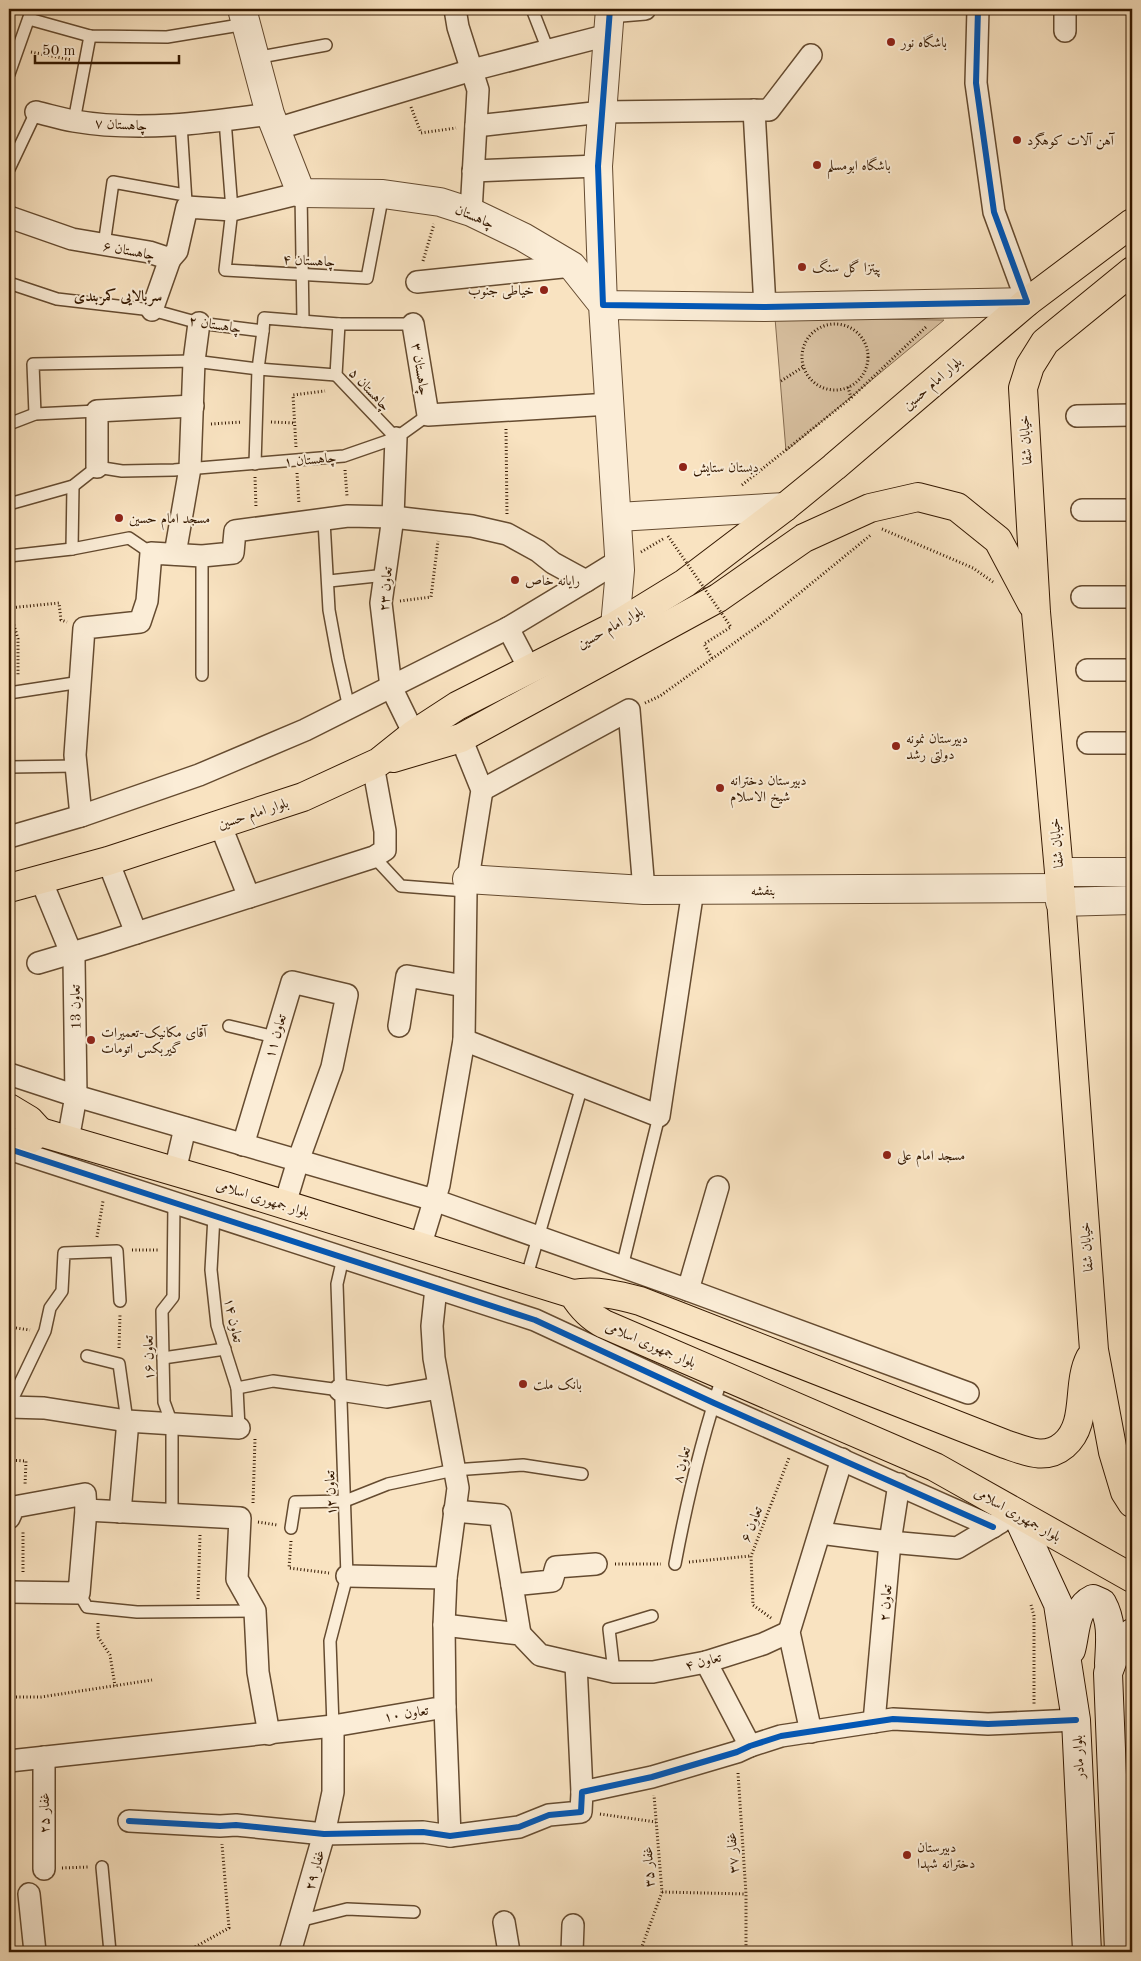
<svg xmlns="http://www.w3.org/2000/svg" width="1141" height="1961" font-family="'Old Standard TT',Amiri,serif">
  <rect width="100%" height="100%" fill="#f9e3c1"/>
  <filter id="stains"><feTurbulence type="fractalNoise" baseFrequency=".004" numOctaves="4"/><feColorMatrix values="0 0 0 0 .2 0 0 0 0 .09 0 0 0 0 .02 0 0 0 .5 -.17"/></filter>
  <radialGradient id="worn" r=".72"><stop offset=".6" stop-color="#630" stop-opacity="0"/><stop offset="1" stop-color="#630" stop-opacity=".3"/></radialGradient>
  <polygon fill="#d8c0a0" stroke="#866c50" points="775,318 944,320 786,451"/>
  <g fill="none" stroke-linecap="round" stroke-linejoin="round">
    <g stroke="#654b30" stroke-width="14">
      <g id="service">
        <polyline points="532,9 548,50"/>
        <polyline points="29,19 90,36 167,37 246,24"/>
        <polyline points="255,58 326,45"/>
        <polyline points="9,74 32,9"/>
        <polyline points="225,120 232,210 225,270 367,278 383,194"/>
        <polyline points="74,121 90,36"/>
        <polyline points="181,124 186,202"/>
        <polyline points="9,169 36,112"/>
        <polyline points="301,193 303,321"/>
        <polyline points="104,245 113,182 185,195"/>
        <polyline points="9,283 57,299 152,310 199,323 263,331 264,318 339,324 413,324"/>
        <polyline points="339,324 336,375 396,438"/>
        <polyline points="35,414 33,364 194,361 258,369 336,375"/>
        <polyline points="9,424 35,414 97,411"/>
        <polyline points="255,464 258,369 263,331"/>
        <polyline points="9,504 73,486 97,467 122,471 174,470 344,456 396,438 428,415"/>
        <polyline points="324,521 329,610 338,659 349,708"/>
        <polyline points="72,549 73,486"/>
        <polyline points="9,556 72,549 129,538 151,553"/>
        <polyline points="329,581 386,575"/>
        <polyline points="202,675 202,556"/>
        <polyline points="9,693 81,682"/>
        <polyline points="9,764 10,767 76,766"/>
        <polyline points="374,857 401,886 466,891"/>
        <polyline points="229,1026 275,1037"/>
        <polyline points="214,1216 211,1270 217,1325 237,1388 239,1428"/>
        <polyline points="622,1267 659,1116"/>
        <polyline points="526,1279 582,1086"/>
        <polyline points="87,1356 119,1364 127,1421"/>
        <polyline points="163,1358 225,1349"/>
        <polyline points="237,1388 273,1381 340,1390"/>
        <polyline points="9,1406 45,1331 50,1308 62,1291 64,1253 117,1251 120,1301"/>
        <polyline points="172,1515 172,1424 164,1402 162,1311 173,1297 174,1202"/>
        <polyline points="291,1528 295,1502 345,1501 388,1484 454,1470 523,1465 582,1474"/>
        <path d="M675,1564C687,1500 702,1437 723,1375"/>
        <polyline points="79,1593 87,1607 137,1612 255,1611"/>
        <polyline points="614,1672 609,1629 652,1616"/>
        <polyline points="333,1726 330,1641 347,1576 337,1284 343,1258"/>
        <polyline points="102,1867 110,1952"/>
        <polyline points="299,1921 347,1909 414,1912"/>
      </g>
    </g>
    <g stroke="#654b30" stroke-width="24">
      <g id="minor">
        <polyline points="455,9 458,27 478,90 471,212"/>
        <polyline points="978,9 976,83 994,212 1027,302"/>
        <polyline points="609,12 645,9"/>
        <polyline points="1065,31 1065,9"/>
        <polyline points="754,110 765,307"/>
        <path d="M36,112C49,115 61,119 74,121C139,132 205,123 270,114"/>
        <polyline points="476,126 602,112 769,110 811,55"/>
        <polyline points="276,129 472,70 608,35"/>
        <polyline points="473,171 598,166"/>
        <polyline points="9,217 72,239 149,252 170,259 177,251 187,207 232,210 301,193"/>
        <polyline points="417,282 572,266"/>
        <polyline points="152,310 170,259"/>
        <polyline points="413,324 428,415 610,404"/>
        <polyline points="1077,416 1132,415"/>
        <polyline points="396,438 393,517 381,603 391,687 414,734"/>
        <polyline points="97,467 97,411 193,406"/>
        <polyline points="1082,510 1132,510"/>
        <polyline points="175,554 190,468 194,361 199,323"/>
        <polyline points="1082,597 1132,597"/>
        <polyline points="508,628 530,670"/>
        <polyline points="1087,670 1132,670"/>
        <polyline points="1088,743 1132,743"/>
        <polyline points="482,790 629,710 644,890"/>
        <polyline points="81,816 75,755 84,628 140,622 147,601 151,553 202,556 233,553 235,531 348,516 393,517 472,526 507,534 538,551 553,563 586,581 620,560"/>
        <polyline points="220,824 249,897"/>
        <polyline points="9,837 81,816 199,775 305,730 508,628 586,581"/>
        <polyline points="108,861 136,933"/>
        <polyline points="41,880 74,960 76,1096 68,1140"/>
        <polyline points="38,963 102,944 374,857 385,850 385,831 373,765"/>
        <polyline points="399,1026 407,976 464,986"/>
        <polyline points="464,1040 659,1116 693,890"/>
        <polyline points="9,1074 76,1096 434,1200 688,1290 968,1393"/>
        <polyline points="243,1145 292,982 347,995 332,1067 298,1161 285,1204"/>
        <polyline points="9,1149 535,1320 714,1403 993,1527"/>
        <polyline points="175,1171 185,1128"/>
        <polyline points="420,1247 439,1185 464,1040 466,891 482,790 461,738"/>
        <polyline points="688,1290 718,1187"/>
        <polyline points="340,1390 387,1397 439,1388"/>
        <polyline points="9,1407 44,1408 127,1421 239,1428"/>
        <polyline points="454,1511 500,1515 512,1585"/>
        <polyline points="120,1512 127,1432 127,1421"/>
        <polyline points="9,1518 14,1507 85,1494 86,1510 240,1518 237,1579 255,1611 258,1672 269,1734"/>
        <polyline points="820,1533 890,1542 957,1548 1001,1522"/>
        <polyline points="347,1576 446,1578"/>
        <polyline points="9,1592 79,1593 86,1510"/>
        <polyline points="444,1625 520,1634 540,1655 614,1672 653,1672 706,1662 763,1644 789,1632"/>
        <polyline points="520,1634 512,1585 552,1581 556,1567 596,1564"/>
        <polyline points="706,1662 750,1746"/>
        <polyline points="576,1664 582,1792"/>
        <polyline points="445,1707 450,1836"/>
        <polyline points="874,1722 890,1542 899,1484"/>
        <polyline points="811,1732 789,1632 842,1459"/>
        <polyline points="9,1761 333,1726 445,1707 444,1625 446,1578 458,1488 434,1358 432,1326 436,1288"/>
        <polyline points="129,1821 220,1826 236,1825 324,1834 423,1832 450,1836 519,1827 549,1815 581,1812 582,1792 652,1777 737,1752 750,1746 781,1736 893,1719 988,1724 1076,1720"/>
        <polyline points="44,1869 44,1757"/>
        <polyline points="29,1894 35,1952"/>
        <polyline points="504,1922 509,1952"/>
        <polyline points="290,1952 324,1834 333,1792 333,1726"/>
        <polyline points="572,1952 573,1925"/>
      </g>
    </g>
    <g stroke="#654b30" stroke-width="30">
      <g id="tertiary">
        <polyline points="242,9 270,114 301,193 383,194 440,202 471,212 523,237 572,266 603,305 620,570 615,626"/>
        <polyline points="610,9 598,166 603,305 765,307 1027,302"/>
        <polyline points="618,517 785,507"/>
        <polyline points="1059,872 1132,872"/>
        <polyline points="467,879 644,890 1060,888"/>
        <polyline points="1060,902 1132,900"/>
      </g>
    </g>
    <g stroke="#341800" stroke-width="30">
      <g id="secondary">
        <polyline points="1016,1513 1058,1604 1076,1720 1087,1952"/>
        <path d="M1071,1650C1076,1632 1074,1608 1093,1599L1102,1603C1113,1623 1110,1642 1109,1664"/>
        <polyline points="1119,1952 1108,1673 1117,1649 1132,1633"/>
      </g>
    </g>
    <g stroke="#341800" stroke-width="30">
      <g id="primary">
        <polyline points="1132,271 1045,342 1030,366 1023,388 1036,612 1059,872 1094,1350 1113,1452 1125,1492 1132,1503"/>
        <polyline points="393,758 461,738 718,598 804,538 870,508 918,497 957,507 998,540 1032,604"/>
        <polyline points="9,888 108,861 303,797 379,762 414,734 457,706 615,626 685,583 785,507 834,467 1027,302 1132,223"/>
        <polyline points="9,1108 29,1120 40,1132"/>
        <path d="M9,1143L27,1141L40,1132L228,1187L573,1294C581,1307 590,1317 604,1324L935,1467L1132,1578"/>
        <path d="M573,1294C596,1290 618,1295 640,1301L1005,1444C1026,1451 1045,1461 1064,1445C1089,1424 1076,1385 1090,1358"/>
      </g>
    </g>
    <g stroke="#341800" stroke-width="3" stroke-dasharray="1 2.5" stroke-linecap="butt">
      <polyline points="31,52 72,60"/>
      <polyline points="411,107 421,133 456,128"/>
      <polyline points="423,261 434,224"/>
      <circle cx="835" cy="357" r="33"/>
      <polyline points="781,381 803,367"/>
      <polyline points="848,387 851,398"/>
      <polyline points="271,422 295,423"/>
      <polyline points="211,424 242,422"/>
      <polyline points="506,429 507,516"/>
      <polyline points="296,447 293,395 325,391"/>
      <polyline points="345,470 347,496"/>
      <polyline points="297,473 299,504"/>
      <polyline points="255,477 256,508"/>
      <polyline points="742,485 851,398 927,326"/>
      <polyline points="882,529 973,568 993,582"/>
      <polyline points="641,552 663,539"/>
      <polyline points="400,601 431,597 438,541"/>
      <polyline points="9,608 59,603 61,620 67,622"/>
      <polyline points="9,608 18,639 18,676"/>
      <polyline points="712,658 704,644 731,627"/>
      <polyline points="645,703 660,696 769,618 872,534"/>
      <polyline points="97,1237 103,1201"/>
      <polyline points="132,1250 158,1250"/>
      <polyline points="9,1327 30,1330"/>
      <polyline points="119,1348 120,1315"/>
      <polyline points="9,1460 26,1461 25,1485"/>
      <polyline points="253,1503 255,1439"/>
      <polyline points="258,1522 277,1525"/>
      <polyline points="291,1541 289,1568 329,1573"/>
      <polyline points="689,1562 750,1556"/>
      <polyline points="615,1564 661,1564"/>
      <polyline points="23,1572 23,1531"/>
      <polyline points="198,1599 200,1535"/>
      <polyline points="1031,1605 1034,1616 1034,1704"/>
      <polyline points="771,1618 753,1605 751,1556 789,1458"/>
      <polyline points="98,1623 98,1637 110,1655 115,1686"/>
      <polyline points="9,1697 41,1697 152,1680"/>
      <polyline points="738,1773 746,1894 746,1952"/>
      <polyline points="600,1814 656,1822"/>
      <polyline points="62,1868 88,1867"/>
      <polyline points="662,1892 746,1894"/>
      <polyline points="591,1951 640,1951"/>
      <polyline points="186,1952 229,1928 222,1844"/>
      <polyline points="640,1952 662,1892 654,1795"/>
    </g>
    <use href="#service" stroke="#fbedd7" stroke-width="11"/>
    <use href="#minor" stroke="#fbedd7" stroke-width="21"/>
    <use href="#tertiary" stroke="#fbedd7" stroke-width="28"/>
    <use href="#secondary" stroke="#fbedd7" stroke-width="28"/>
    <use href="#primary" stroke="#f9e3c1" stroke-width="28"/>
    <polyline stroke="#341800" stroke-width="3" stroke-dasharray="1 2.5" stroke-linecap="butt" points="668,536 731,627"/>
    <g stroke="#fbedd7" stroke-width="9">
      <g id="cycleway">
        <polyline points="610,9 598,166 603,305 765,307 1027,302 994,212 976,83 978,9"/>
        <polyline points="9,1149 535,1320 714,1403 993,1527"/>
        <polyline points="129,1821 220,1826 236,1825 324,1834 423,1832 450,1836 519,1827 549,1815 581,1812 582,1792 652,1777 737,1752 750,1746 781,1736 893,1719 988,1724 1076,1720"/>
      </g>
    </g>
    <use href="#cycleway" stroke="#0057b8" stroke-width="6"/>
  </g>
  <g fill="#8f2418" stroke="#fbedd7" stroke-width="2">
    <circle cx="891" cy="42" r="5"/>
    <circle cx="1017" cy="140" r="5"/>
    <circle cx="817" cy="165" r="5"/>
    <circle cx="802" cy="267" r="5"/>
    <circle cx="544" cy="290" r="5"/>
    <circle cx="683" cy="467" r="5"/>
    <circle cx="119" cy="518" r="5"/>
    <circle cx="515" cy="580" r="5"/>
    <circle cx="896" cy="746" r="5"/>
    <circle cx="720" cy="788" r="5"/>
    <circle cx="91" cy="1040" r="5"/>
    <circle cx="887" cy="1155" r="5"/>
    <circle cx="523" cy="1384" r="5"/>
    <circle cx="907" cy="1855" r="5"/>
  </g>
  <g text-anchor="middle" stroke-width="4" stroke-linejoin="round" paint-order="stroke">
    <g font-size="14" fill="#341800" stroke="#fbedd7" text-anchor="start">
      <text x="901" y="47">باشگاه نور</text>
      <text x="1027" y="145">آهن آلات کوهگرد</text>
      <text x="827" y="170">باشگاه ابومسلم</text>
      <text x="812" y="272">پیتزا گل سنگ</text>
      <text x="534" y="295" text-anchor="end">خیاطی جنوب</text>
      <text x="693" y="472">دبستان ستایش</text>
      <text x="129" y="523">مسجد امام حسین</text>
      <text x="525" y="585">رایانه خاص</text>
      <text x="906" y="743">دبیرستان نمونه<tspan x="906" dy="16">دولتی رشد</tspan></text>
      <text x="730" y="785">دبیرستان دخترانه<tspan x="730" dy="16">شیخ الاسلام</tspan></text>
      <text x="101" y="1037">آقای مکانیک-تعمیرات<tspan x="101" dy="16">گیربکس اتومات</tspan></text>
      <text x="897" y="1160">مسجد امام علی</text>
      <text x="533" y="1389">بانک ملت</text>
      <text x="917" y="1852">دبیرستان<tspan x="917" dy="16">دخترانه شهدا</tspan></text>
    </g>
    <g font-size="14" fill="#341800" stroke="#fbedd7">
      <text transform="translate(121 124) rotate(3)" y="5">چاهستان ۷</text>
      <text transform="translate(475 216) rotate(23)" y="5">چاهستان</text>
      <text transform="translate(129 250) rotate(11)" y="5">چاهستان ۶</text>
      <text transform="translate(309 260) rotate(3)" y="5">چاهستان ۴</text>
      <text transform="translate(215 324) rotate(9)" y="5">چاهستان ۲</text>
      <text transform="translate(421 369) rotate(81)" y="5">چاهستان ۳</text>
      <text transform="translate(932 383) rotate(-41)" y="5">بلوار امام حسین</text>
      <text transform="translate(370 389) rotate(47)" y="5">چاهستان ۵</text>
      <text transform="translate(1025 440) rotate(-94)" y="5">خیابان شفا</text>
      <text transform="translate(310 459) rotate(-5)" y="5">چاهستان ۱</text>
      <text transform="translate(385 589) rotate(-85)" y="5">تعاون ۲۳</text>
      <text transform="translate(610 627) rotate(-29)" y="5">بلوار امام حسین</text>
      <text transform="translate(253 813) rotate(-18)" y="5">بلوار امام حسین</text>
      <text transform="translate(1056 843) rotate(-95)" y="5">خیابان شفا</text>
      <text x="763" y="895">بنفشه</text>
      <text transform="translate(75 1007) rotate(-91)" y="5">تعاون 13</text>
      <text transform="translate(275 1036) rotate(-73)" y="5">تعاون ۱۱</text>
      <text transform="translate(263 1198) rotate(17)" y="5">بلوار جمهوری اسلامی</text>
      <text transform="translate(1086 1247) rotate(-94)" y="5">خیابان شفا</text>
      <text transform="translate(234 1320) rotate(78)" y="5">تعاون ۱۴</text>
      <text transform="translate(651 1344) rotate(23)" y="5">بلوار جمهوری اسلامی</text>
      <text transform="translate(148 1358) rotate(-91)" y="5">تعاون ۱۶</text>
      <text transform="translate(681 1465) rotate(-76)" y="5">تعاون ۸</text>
      <text transform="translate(330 1493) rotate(-92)" y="5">تعاون ۱۲</text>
      <text transform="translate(1018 1514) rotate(29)" y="5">بلوار جمهوری اسلامی</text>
      <text transform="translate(751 1524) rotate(-68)" y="5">تعاون ۶</text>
      <text transform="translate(885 1603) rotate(-85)" y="5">تعاون ۲</text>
      <text transform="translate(703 1661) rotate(-15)" y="5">تعاون ۴</text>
      <text transform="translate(406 1713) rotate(-9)" y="5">تعاون ۱۰</text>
      <text transform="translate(1078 1757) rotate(-93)" y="5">بلوار مادر</text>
      <text transform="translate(44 1813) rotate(-90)" y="5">غفار ۲۵</text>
      <text transform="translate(732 1853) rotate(-94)" y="5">غفار ۳۷</text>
      <text transform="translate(648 1867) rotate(-93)" y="5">غفار ۳۵</text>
      <text transform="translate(314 1870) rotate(-74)" y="5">غفار ۲۹</text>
    </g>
    <g font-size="15" font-weight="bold" fill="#341800" stroke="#fbedd7">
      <text x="118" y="301">سربالایی کمربندی</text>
    </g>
  </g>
  <rect width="1141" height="1961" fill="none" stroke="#f9e3c1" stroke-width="30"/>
  <rect x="10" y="10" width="1121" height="1941" fill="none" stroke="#341800" stroke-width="2.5"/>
  <rect x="15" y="15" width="1111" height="1931" fill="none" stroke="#341800"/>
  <path d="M35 55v8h144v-8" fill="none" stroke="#341800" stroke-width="2.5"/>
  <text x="42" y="55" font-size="15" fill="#341800" stroke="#fbedd7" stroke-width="4" paint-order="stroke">50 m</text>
  <rect width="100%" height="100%" filter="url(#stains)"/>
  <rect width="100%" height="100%" fill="url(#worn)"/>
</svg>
